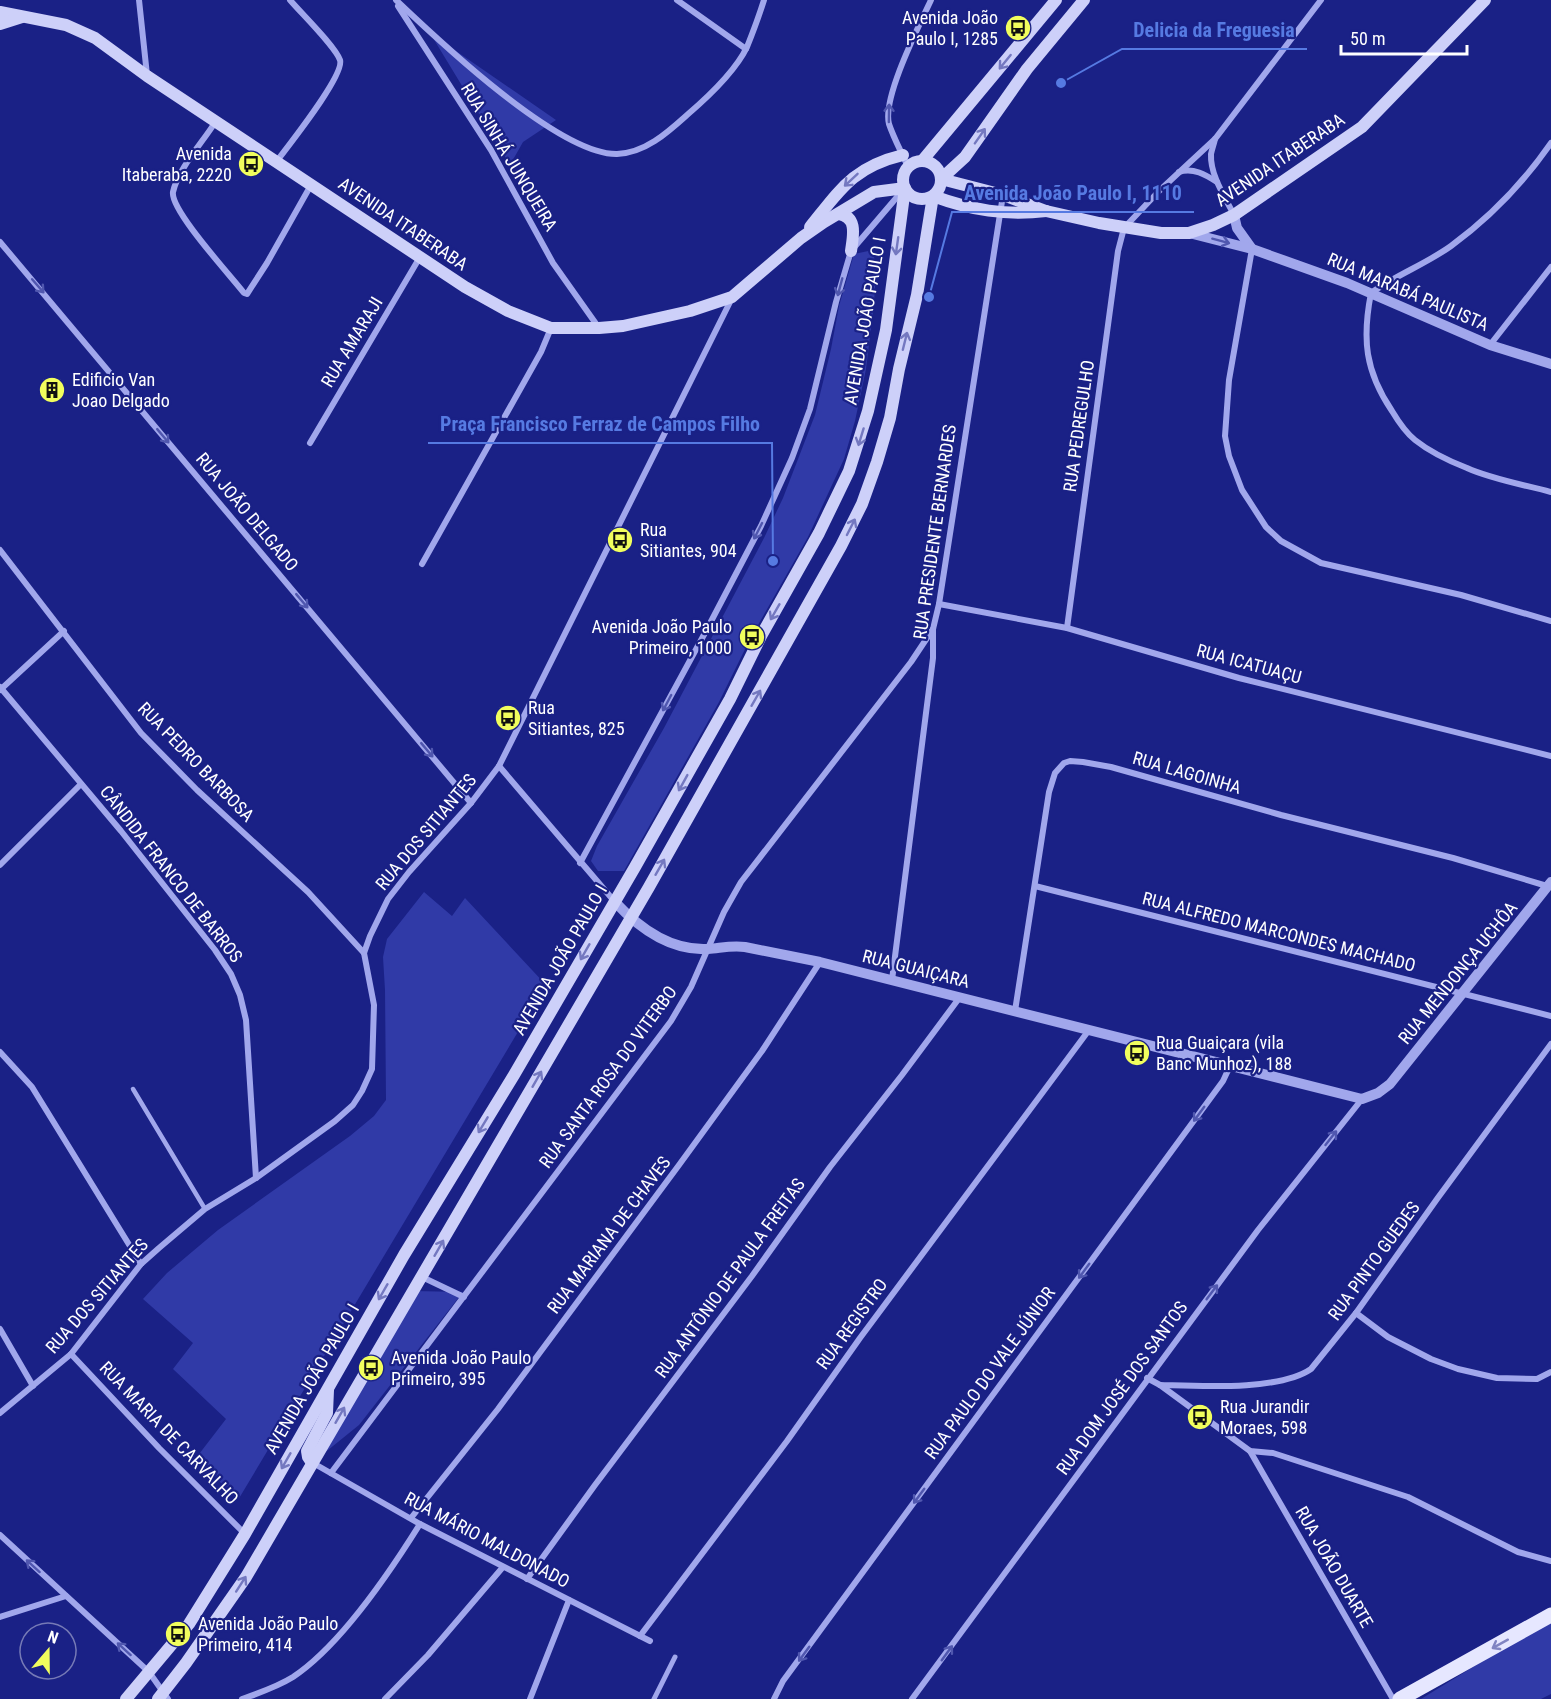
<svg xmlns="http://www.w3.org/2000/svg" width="1551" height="1699" font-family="'Roboto Condensed',sans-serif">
  <rect width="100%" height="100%" fill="#1a2186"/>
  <g fill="#303aa7">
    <polygon points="430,33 556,120 523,142 510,165"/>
    <polygon points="873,250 876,269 874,304 866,369 855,421 844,459 808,537 750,639 719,702 624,871 598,871 591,861 597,846 664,728 764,538 783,498 815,415 831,349 839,306 854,254"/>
    <polygon points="424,892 452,916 465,898 546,985 238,1500 196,1458 226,1419 173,1369 193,1343 143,1299 167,1273 218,1230 350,1136 374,1116 386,1100 385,990 383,957 387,939"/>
    <polygon points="413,1291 463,1292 359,1425 312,1463"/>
    <polygon points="1551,1619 1551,1694 1541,1699 1421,1699"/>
  </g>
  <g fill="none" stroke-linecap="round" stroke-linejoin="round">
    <polyline stroke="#a1a7ec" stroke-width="4.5" points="133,1089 205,1209"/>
    <polyline stroke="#a1a7ec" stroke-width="5" points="654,1699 675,1657"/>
    <g stroke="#a1a7ec" stroke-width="6">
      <polyline points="139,0 147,75"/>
      <path d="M396,0C438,40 559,155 617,154C645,153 667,133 687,115C708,97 735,72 747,47C753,32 759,16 764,0"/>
      <polyline points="677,0 746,49"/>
      <polyline points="398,6 491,150 553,263 599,328"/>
      <path d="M216,121C203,142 178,169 173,192C170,210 231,276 244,293L247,294L267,263L311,185"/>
      <path d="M1215,139C1214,144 1212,149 1211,154C1210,175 1225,197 1234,215"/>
      <path d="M1551,143C1524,182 1489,218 1451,246C1426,264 1396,275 1371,293C1362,339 1365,371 1392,411C1398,421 1405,432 1415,440C1430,452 1449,461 1467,468C1491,479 1525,485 1551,492"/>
      <path d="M277,161C288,146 345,75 340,60C335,46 301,13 290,0"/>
      <path d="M908,167C902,153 894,139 889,124C882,98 919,26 931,0"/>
      <path d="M1179,172C1193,167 1206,175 1217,182"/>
      <polyline points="0,242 471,803"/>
      <polyline points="1252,249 1229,380 1225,436 1229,456 1242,490 1266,527 1281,541 1321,563 1461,595 1551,621"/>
      <polyline points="1490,345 1551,267"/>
      <polyline points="310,443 420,257"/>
      <polyline points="0,550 141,733 197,790 308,892 364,953"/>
      <polyline points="422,564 541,352 551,328"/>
      <polyline points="939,604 1067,628 1239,678 1551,756"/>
      <polyline points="1067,628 1118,251 1124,228 1159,191 1215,139 1321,0"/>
      <polyline points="0,687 121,831 215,950 231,974 240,995 246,1020 256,1178"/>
      <polyline points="0,690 64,631"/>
      <polyline points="499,766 615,902"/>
      <polyline points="580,863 706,631 761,526 792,458 810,409 836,302 851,251 903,190"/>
      <polyline points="0,865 81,784"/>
      <polyline points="1035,886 1551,1016"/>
      <polyline points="892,980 933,658 933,629 939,604 1003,195"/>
      <polyline points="1015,1011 1049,792 1055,773 1064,763 1070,761 1083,762 1111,767 1281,815 1453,858 1547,886"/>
      <polyline points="0,1052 32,1087 141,1264"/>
      <polyline points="422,1277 464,1297"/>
      <polyline points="1356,1313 1388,1337 1431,1359 1458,1369 1497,1378 1537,1379 1551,1372"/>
      <polyline points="0,1329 33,1386"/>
      <polyline points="71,1354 159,1448 245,1534"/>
      <polyline points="1147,1378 1160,1385 1250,1451 1273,1453 1408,1497 1518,1552 1551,1561"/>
      <path d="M1160,1385C1199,1386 1279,1391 1311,1369L1356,1313L1437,1199L1551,1044"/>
      <polyline points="0,1413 71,1354 141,1264 159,1248 205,1209 256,1178 335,1121 353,1105 362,1091 372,1069 374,1005 364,953 370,936 388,899 409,872 471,803 499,766 732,298"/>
      <polyline points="1250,1451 1393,1699"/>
      <polyline points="313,1463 420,1524 650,1641"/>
      <polyline points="331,1473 671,1021 691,987 724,912 741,882 911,662 933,629"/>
      <polyline points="411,1518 498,1409 679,1165 762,1051 820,962"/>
      <polyline points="0,1535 149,1672 168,1699"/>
      <polyline points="527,1579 595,1485 752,1276 830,1167 902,1075 960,997"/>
      <polyline points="0,1617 66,1596"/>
      <polyline points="640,1636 787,1441 860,1338 1089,1030"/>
      <path d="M242,1699C259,1693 277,1687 293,1677C340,1646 390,1572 420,1524"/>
      <polyline points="385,1699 428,1655 503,1567"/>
      <polyline points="530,1699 569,1600"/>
      <polyline points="774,1699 783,1681 1223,1081 1230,1066"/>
      <polyline points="912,1699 1258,1230 1362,1099"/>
    </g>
    <g stroke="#a1a7ec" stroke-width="10">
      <polyline points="1234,215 1237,228 1252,249"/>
      <polyline points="1189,233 1252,249 1347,283 1490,345 1551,364"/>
      <path d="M615,902C639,928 671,951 708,949C721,948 732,945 745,947L820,962L1362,1099L1378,1093L1390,1084L1551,882"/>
    </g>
    <g stroke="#cdd0f9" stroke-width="12">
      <polyline points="0,12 66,25 95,38 147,76 465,287 508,311 551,328 599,328 623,326 690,311 732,297 801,238 824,222 874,192 905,188 886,330 868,411 849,471 819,533 761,636 730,699 635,867 514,1075 404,1255 245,1534 189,1624 126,1699"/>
      <polyline points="0,24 22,17"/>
      <polyline points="922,161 1056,0"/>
      <circle cx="922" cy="180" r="19"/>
      <polyline points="941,179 1003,195 1046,211 1099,223 1161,233 1189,233 1213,225 1234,215 1362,127 1485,0"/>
      <polyline points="941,179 965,157 1027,69 1084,0"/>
      <path d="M839,214C858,217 853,236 851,251"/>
      <path d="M810,227C840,190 853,167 903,155"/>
      <polyline points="312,1463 308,1457 307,1451 327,1413 328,1390"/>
      <path d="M158,1699L186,1663L246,1577L649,887L841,546L862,504L877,462L890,418L899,369L917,295L933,196C971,210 1006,216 1046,211"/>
    </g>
    <polyline stroke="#e6e7ff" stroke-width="15" points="1400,1699 1551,1615"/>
  </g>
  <defs><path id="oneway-shaft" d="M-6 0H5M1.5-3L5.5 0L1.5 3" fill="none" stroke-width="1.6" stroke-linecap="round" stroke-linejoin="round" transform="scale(1.5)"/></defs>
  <g stroke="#7478c0">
    <use href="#oneway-shaft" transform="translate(1005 62) rotate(129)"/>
    <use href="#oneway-shaft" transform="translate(980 136) rotate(-55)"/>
    <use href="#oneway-shaft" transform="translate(851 180) rotate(137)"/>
    <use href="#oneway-shaft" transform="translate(897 246) rotate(98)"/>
    <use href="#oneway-shaft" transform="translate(905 341) rotate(-76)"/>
    <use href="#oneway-shaft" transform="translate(861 437) rotate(107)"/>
    <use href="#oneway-shaft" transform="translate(851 527) rotate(-63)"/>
    <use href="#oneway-shaft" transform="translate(775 612) rotate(120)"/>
    <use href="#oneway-shaft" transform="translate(756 698) rotate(-60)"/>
    <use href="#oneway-shaft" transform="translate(683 783) rotate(119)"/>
    <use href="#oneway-shaft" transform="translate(660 867) rotate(-60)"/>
    <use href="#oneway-shaft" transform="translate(585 952) rotate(120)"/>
    <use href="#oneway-shaft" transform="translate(537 1079) rotate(-60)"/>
    <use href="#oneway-shaft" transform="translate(483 1125) rotate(121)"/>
    <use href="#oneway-shaft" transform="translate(439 1248) rotate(-60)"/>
    <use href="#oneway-shaft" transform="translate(383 1292) rotate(120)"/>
    <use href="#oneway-shaft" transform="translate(340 1415) rotate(-60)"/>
    <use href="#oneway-shaft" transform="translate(286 1461) rotate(120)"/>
    <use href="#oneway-shaft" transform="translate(241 1584) rotate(-57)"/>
  </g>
  <g stroke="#5057af">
    <use href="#oneway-shaft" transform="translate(889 113) rotate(-89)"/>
    <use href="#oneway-shaft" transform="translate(1221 241) rotate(15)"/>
    <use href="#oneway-shaft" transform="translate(38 286) rotate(49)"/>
    <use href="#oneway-shaft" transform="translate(840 287) rotate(105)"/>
    <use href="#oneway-shaft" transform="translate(163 436) rotate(50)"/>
    <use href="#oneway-shaft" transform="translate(758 531) rotate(117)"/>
    <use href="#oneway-shaft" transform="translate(302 601) rotate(50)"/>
    <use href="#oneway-shaft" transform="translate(667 703) rotate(118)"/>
    <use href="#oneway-shaft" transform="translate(427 750) rotate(50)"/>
    <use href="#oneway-shaft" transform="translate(1199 1114) rotate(126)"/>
    <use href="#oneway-shaft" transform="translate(1331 1138) rotate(-52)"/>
    <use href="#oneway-shaft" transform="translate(1084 1271) rotate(126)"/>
    <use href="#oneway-shaft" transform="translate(1212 1292) rotate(-53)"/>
    <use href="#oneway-shaft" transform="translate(919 1496) rotate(126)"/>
    <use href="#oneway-shaft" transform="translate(33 1566) rotate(-138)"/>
    <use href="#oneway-shaft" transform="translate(124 1649) rotate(-138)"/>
    <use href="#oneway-shaft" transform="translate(947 1653) rotate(-54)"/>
    <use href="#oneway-shaft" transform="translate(804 1654) rotate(126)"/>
  </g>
  <use stroke="#8084c2" href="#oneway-shaft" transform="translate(1500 1644) rotate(151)"/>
  <defs>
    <g id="bus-disc" transform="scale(1.35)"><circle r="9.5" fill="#f1fe5d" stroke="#1a2186"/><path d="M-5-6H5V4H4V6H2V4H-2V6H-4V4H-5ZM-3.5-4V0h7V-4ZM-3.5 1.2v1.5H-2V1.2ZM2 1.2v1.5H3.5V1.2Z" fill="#111"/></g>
    <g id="building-disc" transform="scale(1.35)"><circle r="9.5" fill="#f1fe5d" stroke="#1a2186"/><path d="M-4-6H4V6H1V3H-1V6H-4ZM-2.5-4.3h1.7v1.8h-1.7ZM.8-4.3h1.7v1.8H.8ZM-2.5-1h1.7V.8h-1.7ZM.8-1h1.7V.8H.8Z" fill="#111"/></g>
  </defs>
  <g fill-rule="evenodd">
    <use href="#bus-disc" x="1018" y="28"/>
    <use href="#bus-disc" x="251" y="164"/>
    <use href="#building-disc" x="52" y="390"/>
    <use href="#bus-disc" x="620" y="540"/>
    <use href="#bus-disc" x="752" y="637"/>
    <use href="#bus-disc" x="508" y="718"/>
    <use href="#bus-disc" x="1137" y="1053"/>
    <use href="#bus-disc" x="371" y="1368"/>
    <use href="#bus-disc" x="1200" y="1417"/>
    <use href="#bus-disc" x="178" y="1634"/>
  </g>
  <g text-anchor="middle" stroke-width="4.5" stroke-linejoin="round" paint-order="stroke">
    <g font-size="18" fill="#fff" stroke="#1a2186" text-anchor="start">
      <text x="998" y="24" text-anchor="end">Avenida João<tspan x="998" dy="21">Paulo I, 1285</tspan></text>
      <text x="232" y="160" text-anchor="end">Avenida<tspan x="232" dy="21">Itaberaba, 2220</tspan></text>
      <text x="72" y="386">Edificio Van<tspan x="72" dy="21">Joao Delgado</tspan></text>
      <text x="640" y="536">Rua<tspan x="640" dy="21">Sitiantes, 904</tspan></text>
      <text x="732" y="633" text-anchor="end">Avenida João Paulo<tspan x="732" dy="21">Primeiro, 1000</tspan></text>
      <text x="528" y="714">Rua<tspan x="528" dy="21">Sitiantes, 825</tspan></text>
      <text x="1156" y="1049">Rua Guaiçara (vila<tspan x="1156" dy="21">Banc Munhoz), 188</tspan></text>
      <text x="391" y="1364">Avenida João Paulo<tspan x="391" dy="21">Primeiro, 395</tspan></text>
      <text x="1220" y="1413">Rua Jurandir<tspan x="1220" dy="21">Moraes, 598</tspan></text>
      <text x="198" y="1630">Avenida João Paulo<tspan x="198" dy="21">Primeiro, 414</tspan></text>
    </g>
    <g font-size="18" fill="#fff" stroke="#1a2186">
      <text transform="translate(509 157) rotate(59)" y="6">RUA SINHÁ JUNQUEIRA</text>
      <text transform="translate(1280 160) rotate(-34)" y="6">AVENIDA ITABERABA</text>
      <text transform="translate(403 224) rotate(34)" y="6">AVENIDA ITABERABA</text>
      <text transform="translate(1408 292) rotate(23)" y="6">RUA MARABÁ PAULISTA</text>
      <text transform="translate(865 321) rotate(-80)" y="6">AVENIDA JOÃO PAULO I</text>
      <text transform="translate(352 342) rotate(-59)" y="6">RUA AMARAJI</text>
      <text transform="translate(1079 426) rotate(-82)" y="6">RUA PEDREGULHO</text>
      <text transform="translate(247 512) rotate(50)" y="6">RUA JOÃO DELGADO</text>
      <text transform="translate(935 532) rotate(-82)" y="6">RUA PRESIDENTE BERNARDES</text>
      <text transform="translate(1249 664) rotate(15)" y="6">RUA ICATUAÇU</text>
      <text transform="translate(196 762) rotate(46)" y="6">RUA PEDRO BARBOSA</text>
      <text transform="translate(1187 773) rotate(16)" y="6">RUA LAGOINHA</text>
      <text transform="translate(426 832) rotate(-50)" y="6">RUA DOS SITIANTES</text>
      <text transform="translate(171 874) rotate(52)" y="6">CÂNDIDA FRANCO DE BARROS</text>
      <text transform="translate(1279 932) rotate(14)" y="6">RUA ALFREDO MARCONDES MACHADO</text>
      <text transform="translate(560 960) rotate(-60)" y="6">AVENIDA JOÃO PAULO I</text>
      <text transform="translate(916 969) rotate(14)" y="6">RUA GUAIÇARA</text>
      <text transform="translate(1458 973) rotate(-51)" y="6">RUA MENDONÇA UCHÔA</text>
      <text transform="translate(608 1077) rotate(-54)" y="6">RUA SANTA ROSA DO VITERBO</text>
      <text transform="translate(609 1235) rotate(-53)" y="6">RUA MARIANA DE CHAVES</text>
      <text transform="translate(1374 1261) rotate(-54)" y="6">RUA PINTO GUEDES</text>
      <text transform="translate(730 1278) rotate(-54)" y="6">RUA ANTÔNIO DE PAULA FREITAS</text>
      <text transform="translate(97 1296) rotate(-49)" y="6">RUA DOS SITIANTES</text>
      <text transform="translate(852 1324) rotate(-54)" y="6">RUA REGISTRO</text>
      <text transform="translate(990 1373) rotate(-54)" y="6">RUA PAULO DO VALE JÚNIOR</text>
      <text transform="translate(312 1379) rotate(-60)" y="6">AVENIDA JOÃO PAULO I</text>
      <text transform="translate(1122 1388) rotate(-54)" y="6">RUA DOM JOSÉ DOS SANTOS</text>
      <text transform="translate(169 1433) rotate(46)" y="6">RUA MARIA DE CARVALHO</text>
      <text transform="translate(487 1540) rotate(28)" y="6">RUA MÁRIO MALDONADO</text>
      <text transform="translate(1334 1567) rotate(60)" y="6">RUA JOÃO DUARTE</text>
    </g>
  </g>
  <path fill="none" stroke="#567ae2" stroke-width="2" d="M1061 83L1122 49H1307M929 297L952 212H1194M773 561L772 443H428"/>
  <g fill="#567ae2" stroke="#1a2186" stroke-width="2">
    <circle cx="1061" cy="83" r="6"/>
    <circle cx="929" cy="297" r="6"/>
    <circle cx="773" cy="561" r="6"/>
  </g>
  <g font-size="20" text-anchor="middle" font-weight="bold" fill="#567ae2" stroke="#1a2186" stroke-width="4.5" stroke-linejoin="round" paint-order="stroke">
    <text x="1214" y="37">Delicia da Freguesia</text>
    <text x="1073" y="200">Avenida João Paulo I, 1110</text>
    <text x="600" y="431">Praça Francisco Ferraz de Campos Filho</text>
  </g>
  <g transform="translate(48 1651) rotate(20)"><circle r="28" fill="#1a2186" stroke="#767ab6" stroke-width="1.5"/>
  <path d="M0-4.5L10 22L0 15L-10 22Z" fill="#f1fe5d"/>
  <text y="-9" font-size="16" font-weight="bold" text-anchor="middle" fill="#ffffff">N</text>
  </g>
  <path d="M1341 45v9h126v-9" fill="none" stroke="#ffffff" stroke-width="3"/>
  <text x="1350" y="45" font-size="18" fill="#ffffff" stroke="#1a2186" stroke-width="4.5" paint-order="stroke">50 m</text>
</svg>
